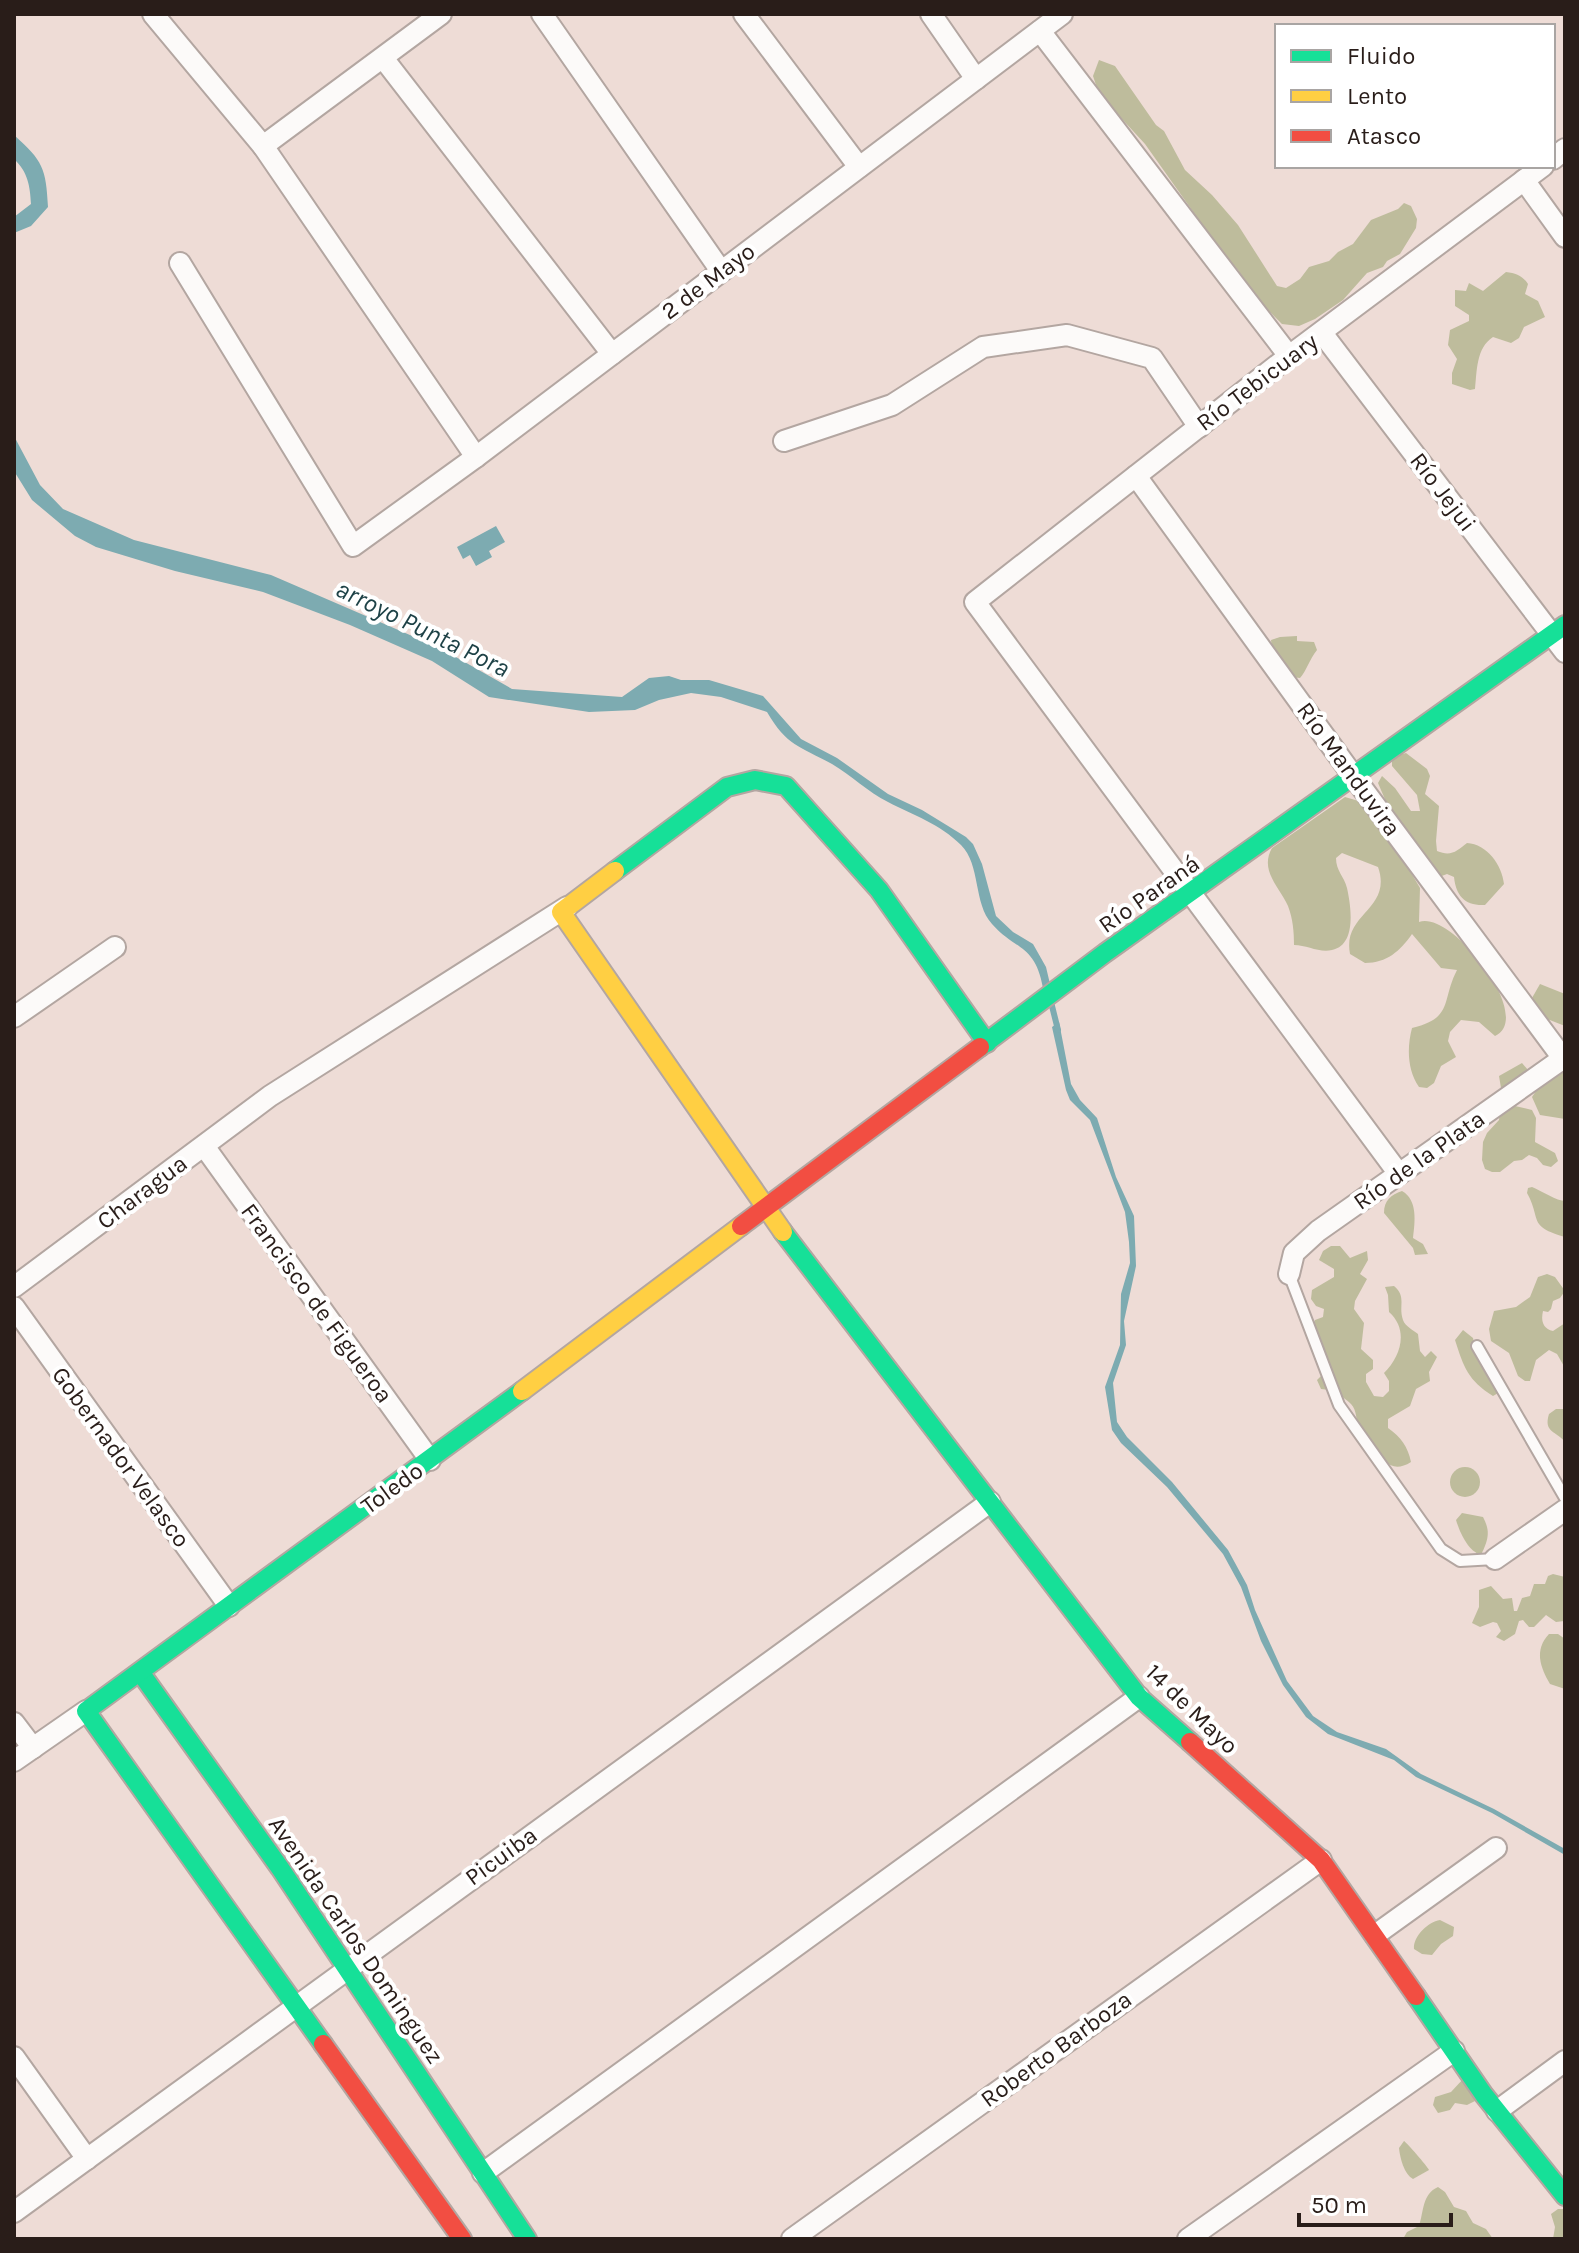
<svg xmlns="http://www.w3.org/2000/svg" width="1579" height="2253" font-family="Karla,sans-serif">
  <rect width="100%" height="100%" fill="#eedcd6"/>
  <g fill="#bebc9c">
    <polygon points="1099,60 1115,66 1156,125 1164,131 1185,170 1212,195 1238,225 1277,286 1286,288 1300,279 1309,267 1329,261 1338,252 1353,244 1371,220 1398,209 1404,203 1411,206 1417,219 1416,228 1400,254 1387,261 1383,267 1367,273 1343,300 1315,319 1299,326 1282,324 1257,299 1238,270 1203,229 1194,213 1145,144 1099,94 1093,76"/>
    <path d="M1506,272C1516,273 1523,276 1528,284L1525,294L1538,301L1545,317L1524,327L1519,338L1511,343L1493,337C1476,348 1477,371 1475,389L1470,390L1452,384V373L1457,359L1448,345L1450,330L1469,321V315L1455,306V290L1466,291L1469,283L1483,291Z"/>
    <path d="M1297,636V641L1314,642L1317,650C1309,660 1307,670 1300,678L1291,677L1272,648L1271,640L1280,637Z"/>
    <path d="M1406,753L1427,769L1430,776L1425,794L1439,806L1436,841L1437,851C1451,857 1457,851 1467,843C1487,844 1502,865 1504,884L1485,905C1465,906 1456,896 1454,877L1447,874L1439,877L1403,859L1420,888L1419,922C1451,909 1536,1017 1495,1036L1479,1022L1461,1020L1450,1032L1448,1041L1456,1057L1441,1066L1434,1083L1427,1088L1419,1087C1407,1070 1407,1047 1412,1028C1454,1018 1441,1001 1457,970L1441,968L1412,934C1400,951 1387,963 1365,963L1350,954C1342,913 1393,910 1378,867L1342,853L1336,858C1336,871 1344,876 1347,888C1351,906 1357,945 1332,950C1319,953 1307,945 1294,945C1294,932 1293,919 1288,906C1280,887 1259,871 1272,848L1345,797L1362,802L1393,818L1378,783L1382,776L1395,788L1411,811H1420L1417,795L1392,766V757Z"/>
    <polygon points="1540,984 1565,994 1565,1026 1537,1015 1532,998"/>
    <polygon points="1522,1063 1533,1076 1509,1099 1515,1106 1532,1110 1536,1118 1535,1142 1555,1153 1558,1161 1551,1167 1543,1165 1537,1158 1529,1155 1522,1160 1514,1161 1500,1172 1492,1172 1485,1169 1482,1160 1483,1142 1487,1133 1499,1120 1502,1094 1499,1076"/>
    <polygon points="1565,1070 1565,1119 1540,1115 1532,1097 1542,1082 1537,1075"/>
    <path d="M1532,1187C1542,1191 1557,1201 1565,1201V1237C1527,1226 1542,1220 1527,1193L1528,1188Z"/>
    <path d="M1402,1191C1418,1200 1415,1222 1413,1238L1423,1244L1428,1254L1415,1255L1413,1248L1384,1213C1384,1200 1391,1195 1402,1191Z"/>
    <path d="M1331,1246H1340L1350,1258L1367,1251L1368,1260L1360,1274L1367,1279L1355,1301L1354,1309L1364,1323L1361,1349L1373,1360V1369L1366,1374V1382L1374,1396L1383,1397L1389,1391V1381L1384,1373C1401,1356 1409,1330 1389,1312L1388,1295L1385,1287L1394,1286C1407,1297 1398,1306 1403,1320C1405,1326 1413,1330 1418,1334L1420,1351L1425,1357L1431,1351L1437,1357L1429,1372L1430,1381L1416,1389L1410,1406L1388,1419V1428C1401,1437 1408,1447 1411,1462C1381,1481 1376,1437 1359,1429C1356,1421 1357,1410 1351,1404C1346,1399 1342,1398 1338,1391L1321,1389L1317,1380L1330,1367L1322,1343L1311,1328L1315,1320L1323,1317L1324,1309L1316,1306L1311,1299L1312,1290L1334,1277V1269L1319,1260L1323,1251Z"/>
    <path d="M1547,1274L1555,1277L1565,1291L1560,1298L1553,1301L1551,1309L1548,1312L1543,1311C1541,1320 1542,1328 1553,1331L1565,1323V1368L1557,1354L1549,1350L1536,1360L1530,1381H1525L1518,1376L1509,1353L1491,1341L1489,1329L1494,1311L1516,1307L1530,1297L1538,1277Z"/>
    <path d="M1463,1330L1473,1338L1476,1352L1500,1392L1493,1396C1468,1380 1464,1368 1455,1340Z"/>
    <path d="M1556,1409H1565V1442C1557,1431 1543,1433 1549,1414Z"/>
    <circle cx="1465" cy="1482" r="15"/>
    <path d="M1462,1513L1483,1517C1491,1532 1488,1540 1481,1555C1468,1551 1460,1533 1456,1520Z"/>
    <polygon points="1553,1574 1565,1577 1564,1621 1556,1622 1546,1615 1534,1627 1529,1627 1523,1620 1519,1621 1515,1634 1504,1641 1496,1637 1501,1631 1497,1623 1493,1622 1480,1627 1472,1623 1479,1607 1479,1590 1491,1586 1503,1599 1512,1598 1514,1611 1517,1611 1522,1598 1530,1596 1534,1584 1545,1584 1548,1576"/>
    <path d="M1549,1634H1558L1565,1639V1689L1550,1684C1540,1667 1534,1650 1549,1634Z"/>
    <path d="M1440,1920L1454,1927L1453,1936L1441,1944L1432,1955L1422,1954L1414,1949C1413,1936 1428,1922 1440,1920Z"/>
    <polygon points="1464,2078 1475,2101 1467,2105 1455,2103 1450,2110 1438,2113 1433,2105 1435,2097 1451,2092"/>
    <path d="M1404,2141C1407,2143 1427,2166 1429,2170L1413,2179C1404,2174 1400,2158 1399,2148Z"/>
    <path d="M1438,2187L1445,2192L1454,2207L1466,2211L1473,2223L1486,2229L1493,2239H1403L1407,2232L1419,2226C1424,2211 1422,2194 1438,2187Z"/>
    <polygon points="1558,2209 1565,2209 1565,2239 1553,2239 1555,2227 1551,2214"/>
  </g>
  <g fill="#7dabb1">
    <path d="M14,135C43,161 46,168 48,207L31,226L14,233V217L31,204C30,186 28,172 14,159Z"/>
    <path d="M14,436L40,485L63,509L134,540L271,575L440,648L512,689L622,697L649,678L669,676L681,680H709L763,696L801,739L837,758L888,794L922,810L966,837L973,844L982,864L996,916L1013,932L1033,944L1046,967L1050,984L1043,988C1035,944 1016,951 992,924C973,903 981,865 961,845C940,824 913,815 888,802C868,792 851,775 832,764C799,746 787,746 767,712L721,697L691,693L659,700L635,710L589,712L489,697L432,661L350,625L263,592L175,571L96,547L75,536L32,500L14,471Z"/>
    <polygon points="496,526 505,542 489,551 492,557 476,566 470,555 463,559 457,547"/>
    <polygon points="1059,1022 1071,1084 1080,1100 1097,1118 1116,1177 1134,1216 1136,1266 1124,1321 1126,1345 1113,1383 1117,1422 1127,1437 1172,1482 1228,1550 1247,1585 1255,1610 1287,1681 1313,1716 1337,1732 1386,1749 1421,1774 1494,1809 1565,1849 1565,1855 1492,1813 1416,1777 1394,1760 1328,1734 1306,1717 1283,1685 1261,1641 1241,1587 1223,1554 1167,1487 1121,1443 1112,1430 1105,1387 1120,1345 1121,1294 1130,1263 1129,1242 1125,1212 1090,1120 1070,1100 1066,1090 1052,1027"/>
  </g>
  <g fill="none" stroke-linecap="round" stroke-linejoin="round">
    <polyline stroke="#7dabb1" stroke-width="6" points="1051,1002 1058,1030"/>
    <g stroke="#b3a6a1" stroke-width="14">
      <g id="lane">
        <polyline points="1289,1274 1339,1405 1441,1549 1460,1561 1495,1559"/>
        <polyline points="1477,1346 1565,1498"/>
      </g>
    </g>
    <g stroke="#b3a6a1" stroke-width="24">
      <g id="street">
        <polyline points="153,14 263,146 476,457"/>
        <polyline points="542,14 721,271"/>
        <polyline points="744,14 859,167"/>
        <polyline points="931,14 976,79"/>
        <polyline points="1040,31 1289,356"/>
        <polyline points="383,58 612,354"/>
        <polyline points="263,146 441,14"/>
        <polyline points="1553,159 1565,149"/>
        <polyline points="1524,180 1565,237"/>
        <polyline points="180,263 353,546 476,457 1062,14"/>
        <polyline points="1322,333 1565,652"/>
        <polyline points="784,441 892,405 983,347 1067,335 1152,358 1199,427"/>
        <polyline points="1136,476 1354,777 1565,1061"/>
        <polyline points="14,1017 115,947"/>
        <polyline points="204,1146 430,1460"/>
        <polyline points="1399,1174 975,602 1289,356 1543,166"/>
        <polyline points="1289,1274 1294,1253 1318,1231 1565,1057"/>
        <polyline points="14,1287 270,1096 567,907"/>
        <polyline points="14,1307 229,1606"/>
        <polyline points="1495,1559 1565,1510"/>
        <polyline points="14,1723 33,1748"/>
        <polyline points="14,1761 86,1711"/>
        <polyline points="1375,1935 1496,1848"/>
        <polyline points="14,2057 87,2159"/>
        <polyline points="1497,2111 1565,2061"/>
        <polyline points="483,2173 1139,1697"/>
        <polyline points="14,2212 990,1502"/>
        <polyline points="792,2239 1321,1860"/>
        <polyline points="1188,2239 1454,2051"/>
      </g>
    </g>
    <g stroke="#b3a6a1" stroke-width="22">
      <g id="fast">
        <polyline points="615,871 727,787 755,780 786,786 879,890 987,1043"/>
        <polyline points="980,1047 1105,953 1565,625"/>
        <polyline points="783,1232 1139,1697 1190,1742"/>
        <polyline points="140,1672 280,1868 527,2239"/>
        <polyline points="1416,1996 1484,2095 1565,2196"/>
        <polyline points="323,2044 86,1711 522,1391"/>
      </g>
    </g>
    <g stroke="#b3a6a1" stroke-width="22">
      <g id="slow">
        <polyline points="615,871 561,912 783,1232"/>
        <polyline points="522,1391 741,1226"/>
      </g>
    </g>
    <g stroke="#b3a6a1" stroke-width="22">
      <g id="jam">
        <polyline points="741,1226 980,1047"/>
        <polyline points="1190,1742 1321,1860 1416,1996"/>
        <polyline points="323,2044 462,2239"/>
      </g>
    </g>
    <use href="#lane" stroke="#fcfaf9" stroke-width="10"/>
    <use href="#street" stroke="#fcfaf9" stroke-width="20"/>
    <use href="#fast" stroke="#16e098" stroke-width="18"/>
    <use href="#slow" stroke="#ffcf43" stroke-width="18"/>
    <use href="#jam" stroke="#f24e42" stroke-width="18"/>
  </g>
  <g text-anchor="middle" stroke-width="8" stroke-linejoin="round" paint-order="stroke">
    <g font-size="24" fill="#291d19" stroke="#fff">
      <text transform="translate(708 281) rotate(-37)" y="8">2 de Mayo</text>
      <text transform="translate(1257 382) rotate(-37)" y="8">Río Tebicuary</text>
      <text transform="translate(1443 492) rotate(53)" y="8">Río Jejui</text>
      <text transform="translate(1349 769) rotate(54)" y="8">Río Manduvira</text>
      <text transform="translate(1149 894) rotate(-35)" y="8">Río Paraná</text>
      <text transform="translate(1419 1160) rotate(-35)" y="8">Río de la Plata</text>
      <text transform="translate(142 1192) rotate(-37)" y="8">Charagua</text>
      <text transform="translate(317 1303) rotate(54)" y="8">Francisco de Figueroa</text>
      <text transform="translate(121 1457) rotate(54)" y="8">Gobernador Velasco</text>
      <text transform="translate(392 1488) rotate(-36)" y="8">Toledo</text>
      <text transform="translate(1192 1709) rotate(44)" y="8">14 de Mayo</text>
      <text transform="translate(501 1856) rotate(-36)" y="8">Picuiba</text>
      <text transform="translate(356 1940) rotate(56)" y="8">Avenida Carlos Dominguez</text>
      <text transform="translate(1056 2049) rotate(-36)" y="8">Roberto Barboza</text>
    </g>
    <g font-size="26" font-style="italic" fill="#1e4247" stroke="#fff">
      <text transform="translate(423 628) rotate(26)" y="9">arroyo Punta Pora</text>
    </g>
  </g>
  <rect width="1579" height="2253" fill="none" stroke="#291d19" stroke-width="32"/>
  <rect x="1275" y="24" width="280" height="144" fill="#ffffff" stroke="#a9a5a3" stroke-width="2"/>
  <rect x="1291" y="50" width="40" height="12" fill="#16e098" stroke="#a9a5a3" stroke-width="2"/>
  <text x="1347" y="64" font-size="24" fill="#291d19">Fluido</text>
  <rect x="1291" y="90" width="40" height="12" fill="#ffcf43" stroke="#a9a5a3" stroke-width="2"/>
  <text x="1347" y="104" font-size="24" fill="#291d19">Lento</text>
  <rect x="1291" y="130" width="40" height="12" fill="#f24e42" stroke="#a9a5a3" stroke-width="2"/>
  <text x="1347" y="144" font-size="24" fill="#291d19">Atasco</text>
  <path d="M1299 2213v12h152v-12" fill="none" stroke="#291d19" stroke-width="4"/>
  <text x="1311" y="2213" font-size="24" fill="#291d19" stroke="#ffffff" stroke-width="6" paint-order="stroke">50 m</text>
</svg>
